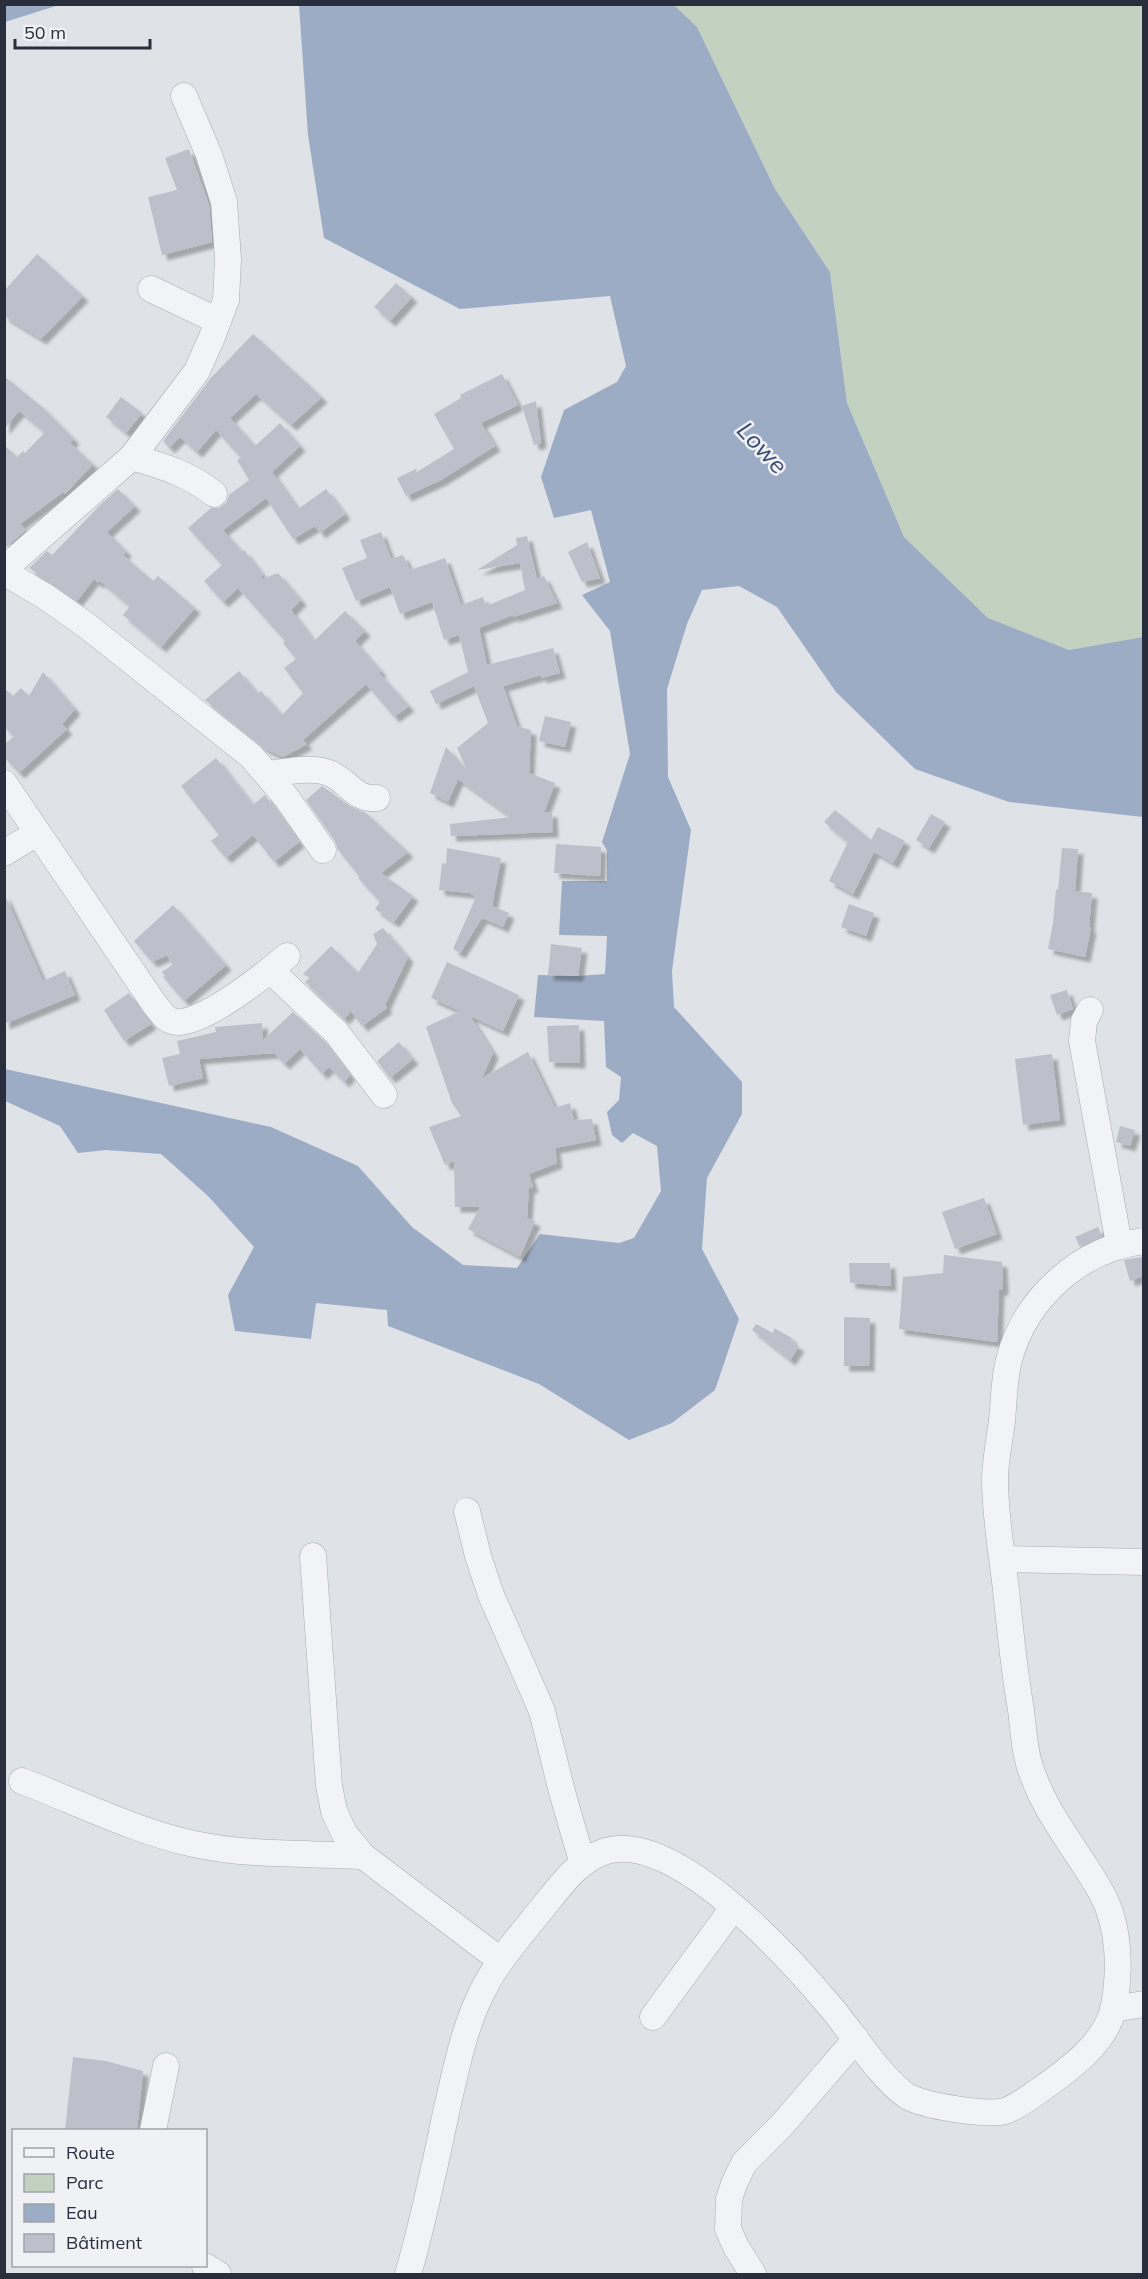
<svg xmlns="http://www.w3.org/2000/svg" width="1148" height="2279" font-family="Mulish,sans-serif">
  <defs>
    <filter id="shadow"><feDropShadow dx="5.5" dy="5.5" stdDeviation="1.5" flood-color="#0004"/></filter>
  </defs>
  <rect width="100%" height="100%" fill="#dfe2e7"/>
  <polygon fill="#c3d1c1" points="674,5 1143,5 1143,637 1069,650 988,618 904,537 847,403 830,272 775,189 697,27"/>
  <g fill="#9dacc5">
    <polygon points="5,4 59,4 59,5 5,22"/>
    <polygon points="299,5 674,5 697,27 775,189 830,272 847,403 904,537 988,618 1069,650 1143,637 1143,817 1009,802 915,769 836,692 777,607 739,586 702,590 687,624 667,689 668,777 691,830 672,971 674,1007 742,1082 742,1114 707,1178 702,1249 739,1319 715,1390 672,1423 629,1440 539,1384 388,1326 387,1310 316,1303 311,1339 235,1331 228,1295 254,1247 208,1196 161,1154 106,1150 78,1153 60,1126 5,1101 5,1069 271,1127 358,1166 412,1227 463,1265 517,1268 540,1234 619,1243 634,1238 661,1191 657,1146 633,1133 622,1143 612,1135 607,1112 619,1100 621,1077 606,1067 604,1021 534,1017 538,975 578,976 605,974 607,936 559,935 562,881 607,881 607,851 602,842 630,754 610,631 582,595 610,582 591,510 554,518 541,477 564,410 617,382 626,366 610,296 460,309 324,238 308,135"/>
  </g>
  <g fill="#bdc0ca" filter="url(#shadow)">
    <polygon points="189,149 209,205 212,242 162,255 148,197 177,190 165,158"/>
    <polygon points="37,254 83,296 41,339 4,316 4,291"/>
    <polygon points="396,283 412,297 390,321 374,307"/>
    <polygon points="253,334 322,397 291,425 256,394 230,418 255,446 280,423 300,446 272,472 298,509 326,489 345,514 320,533 315,526 293,539 266,498 223,530 242,552 244,550 263,575 261,577 262,579 278,573 301,600 291,610 314,641 345,611 365,631 355,641 381,671 379,673 409,706 394,717 366,684 303,740 307,744 283,757 264,748 205,700 239,671 258,694 261,691 282,715 303,693 284,668 296,659 283,643 285,641 238,588 223,602 204,581 222,565 188,528 211,508 219,508 226,503 229,495 249,480 237,460 241,458 216,430 197,452 180,437 169,448 163,441 210,379"/>
    <polygon points="502,374 518,405 481,423 495,446 441,480 406,496 397,478 416,469 417,472 454,449 434,414 461,398 460,395"/>
    <polygon points="4,376 42,407 74,439 70,443 93,464 65,494 63,492 20,524 26,530 4,549 4,445 17,457 23,451 25,453 45,432 19,411 4,429"/>
    <polygon points="121,397 142,413 126,433 106,417"/>
    <polygon points="536,401 541,443 534,445 522,406"/>
    <polygon points="118,489 135,506 107,532 126,551 123,555 153,581 158,576 195,608 161,647 123,615 130,606 100,581 98,583 94,579 77,601 29,568 47,551 52,555 101,504"/>
    <polygon points="381,532 391,559 403,555 410,570 445,558 461,605 483,597 486,606 525,590 520,563 477,570 517,545 516,538 527,536 537,579 544,576 557,603 513,617 513,615 479,628 487,665 553,648 560,673 541,678 541,675 503,686 517,726 531,730 529,773 555,783 544,812 552,812 553,832 451,836 450,824 511,817 458,779 448,802 430,793 446,747 467,770 457,748 488,723 474,686 436,704 430,691 468,672 459,635 444,640 432,602 400,614 390,587 356,601 342,568 367,558 360,540"/>
    <polygon points="587,542 600,578 582,582 568,552"/>
    <polygon points="43,672 75,709 62,724 67,729 19,773 4,757 4,745 14,736 4,727 4,688 13,696 21,688 29,696"/>
    <polygon points="545,716 571,722 565,747 539,741"/>
    <polygon points="216,758 253,805 265,795 299,842 274,862 253,835 226,858 211,841 219,835 181,786"/>
    <polygon points="322,786 350,806 366,813 408,852 381,873 413,896 394,922 375,909 380,902 358,878 360,877 338,850 335,841 306,800"/>
    <polygon points="835,810 871,840 878,827 905,841 893,863 874,852 853,894 829,881 848,842 824,822"/>
    <polygon points="931,814 945,822 929,848 916,840"/>
    <polygon points="556,844 601,847 600,876 554,873"/>
    <polygon points="447,848 501,858 492,906 509,913 503,927 482,918 460,953 453,949 476,897 470,893 439,890 442,863 446,864"/>
    <polygon points="1062,848 1078,849 1075,891 1092,893 1089,927 1091,928 1085,957 1048,949 1053,923 1056,889 1058,890"/>
    <polygon points="4,893 43,981 65,971 75,995 4,1024"/>
    <polygon points="849,904 874,913 866,936 841,927"/>
    <polygon points="173,905 226,965 184,1001 163,977 165,976 162,972 172,965 167,955 152,962 134,941"/>
    <polygon points="383,928 408,957 385,1005 387,1008 362,1026 351,1011 344,1019 305,982 310,978 303,974 331,946 358,973 377,944 373,934"/>
    <polygon points="551,944 582,948 578,976 548,975"/>
    <polygon points="447,962 519,995 503,1031 470,1016 493,1053 482,1078 528,1052 555,1108 570,1103 574,1120 592,1119 596,1140 555,1148 557,1163 529,1174 533,1187 529,1188 527,1218 535,1221 520,1257 468,1229 480,1207 455,1207 454,1161 445,1165 429,1127 461,1116 452,1103 426,1027 460,1011 431,998"/>
    <polygon points="1067,990 1073,1009 1057,1015 1050,995"/>
    <polygon points="129,993 151,1024 124,1041 104,1010"/>
    <polygon points="293,1012 325,1042 350,1075 344,1082 329,1067 322,1074 300,1049 284,1064 274,1053 199,1059 203,1078 169,1086 162,1058 180,1054 177,1041 216,1032 215,1027 262,1023 263,1040"/>
    <polygon points="579,1025 580,1063 549,1062 547,1026"/>
    <polygon points="399,1042 413,1059 390,1078 377,1061"/>
    <polygon points="1052,1054 1060,1120 1023,1125 1015,1059"/>
    <polygon points="1120,1126 1135,1130 1130,1146 1116,1142"/>
    <polygon points="984,1198 997,1234 955,1249 942,1212"/>
    <polygon points="1098,1227 1102,1237 1080,1247 1075,1237"/>
    <polygon points="944,1255 1002,1262 1003,1290 999,1290 997,1342 899,1329 903,1277 943,1273"/>
    <polygon points="1142,1257 1143,1276 1130,1281 1124,1260"/>
    <polygon points="849,1263 890,1263 891,1286 850,1283"/>
    <polygon points="844,1317 870,1318 869,1366 844,1366"/>
    <polygon points="756,1324 773,1333 774,1328 792,1338 790,1341 799,1346 790,1360 752,1330"/>
    <polygon points="73,2057 106,2061 143,2071 137,2130 65,2130"/>
  </g>
  <g fill="none" stroke-linecap="round" stroke-linejoin="round">
    <g stroke="#a8acb4" stroke-width="27">
      <g id="minor">
        <polyline points="151,289 218,321"/>
        <path d="M132,457C162,466 190,474 214,494"/>
        <polyline points="4,569 132,457 197,371 212,337 226,300 228,259 224,202 209,155 184,96"/>
        <polyline points="4,572 46,597 86,625 251,756 286,797 323,850"/>
        <path d="M268,774C286,772 312,766 329,773C349,781 354,800 377,798"/>
        <path d="M4,783L155,1005C160,1011 165,1019 172,1021C196,1031 268,972 287,956"/>
        <polyline points="4,853 37,833"/>
        <polyline points="270,970 336,1032 384,1095"/>
        <polyline points="1090,1010 1084,1021 1082,1041 1119,1244"/>
        <polyline points="467,1511 478,1556 491,1595 542,1711 562,1792 582,1861"/>
        <polyline points="313,1556 329,1786 334,1811 344,1833 363,1856 500,1960"/>
        <polyline points="1003,1559 1144,1562"/>
        <path d="M22,1781C77,1802 137,1832 194,1844C249,1856 307,1853 363,1856"/>
        <polyline points="1113,2009 1144,2004"/>
        <polyline points="653,2017 733,1908"/>
        <polyline points="153,2130 166,2066"/>
        <polyline points="205,2266 218,2274"/>
        <path d="M408,2274C424,2220 435,2164 447,2108C456,2069 464,2028 482,1992C497,1962 519,1937 540,1911C559,1888 577,1860 606,1851C674,1830 788,1956 829,2005C851,2030 880,2078 907,2096C924,2106 987,2116 1005,2111C1017,2107 1030,2097 1040,2090C1068,2070 1104,2045 1113,2010C1121,1972 1120,1926 1101,1892C1076,1848 1041,1809 1028,1760C1024,1744 1023,1726 1021,1710C1014,1670 1010,1630 1006,1590C1002,1554 995,1516 995,1480C995,1460 1000,1439 1002,1420C1004,1400 1004,1379 1009,1360C1025,1298 1081,1248 1144,1241"/>
        <polyline points="753,2274 736,2247 728,2229 729,2199 734,2184 744,2163 781,2126 856,2039"/>
      </g>
    </g>
    <use href="#minor" stroke="#f2f3f6" stroke-width="26"/>
  </g>
  <g text-anchor="middle" stroke-width="5" stroke-linejoin="round" paint-order="stroke">
    <g font-size="24" font-style="italic" fill="#37496e" stroke="#eff1f5">
      <text transform="translate(762 448) rotate(47)" y="8">Lowe</text>
    </g>
  </g>
  <rect width="1148" height="2279" fill="none" stroke="#292e3d" stroke-width="12"/>
  <rect x="12" y="2129" width="195" height="138" fill="#eff1f5" stroke="#a0a3ab" stroke-width="1.5"/>
  <rect x="24" y="2148" width="30" height="9" fill="#f2f3f6" stroke="#a0a3ab" stroke-width="1.5"/>
  <text x="66" y="2159" font-size="18" fill="#292e3d">Route</text>
  <rect x="24" y="2174" width="30" height="18" fill="#c3d1c1" stroke="#a0a3ab" stroke-width="1.5"/>
  <text x="66" y="2189" font-size="18" fill="#292e3d">Parc</text>
  <rect x="24" y="2204" width="30" height="18" fill="#9dacc5" stroke="#a0a3ab" stroke-width="1.5"/>
  <text x="66" y="2219" font-size="18" fill="#292e3d">Eau</text>
  <rect x="24" y="2234" width="30" height="18" fill="#bdc0ca" stroke="#a0a3ab" stroke-width="1.5"/>
  <text x="66" y="2249" font-size="18" fill="#292e3d">Bâtiment</text>
  <path d="M15 39v9h135v-9" fill="none" stroke="#292e3d" stroke-width="3"/>
  <text x="24" y="39" font-size="18" fill="#292e3d" stroke="#eff1f5" stroke-width="4.5" paint-order="stroke">50 m</text>
</svg>
